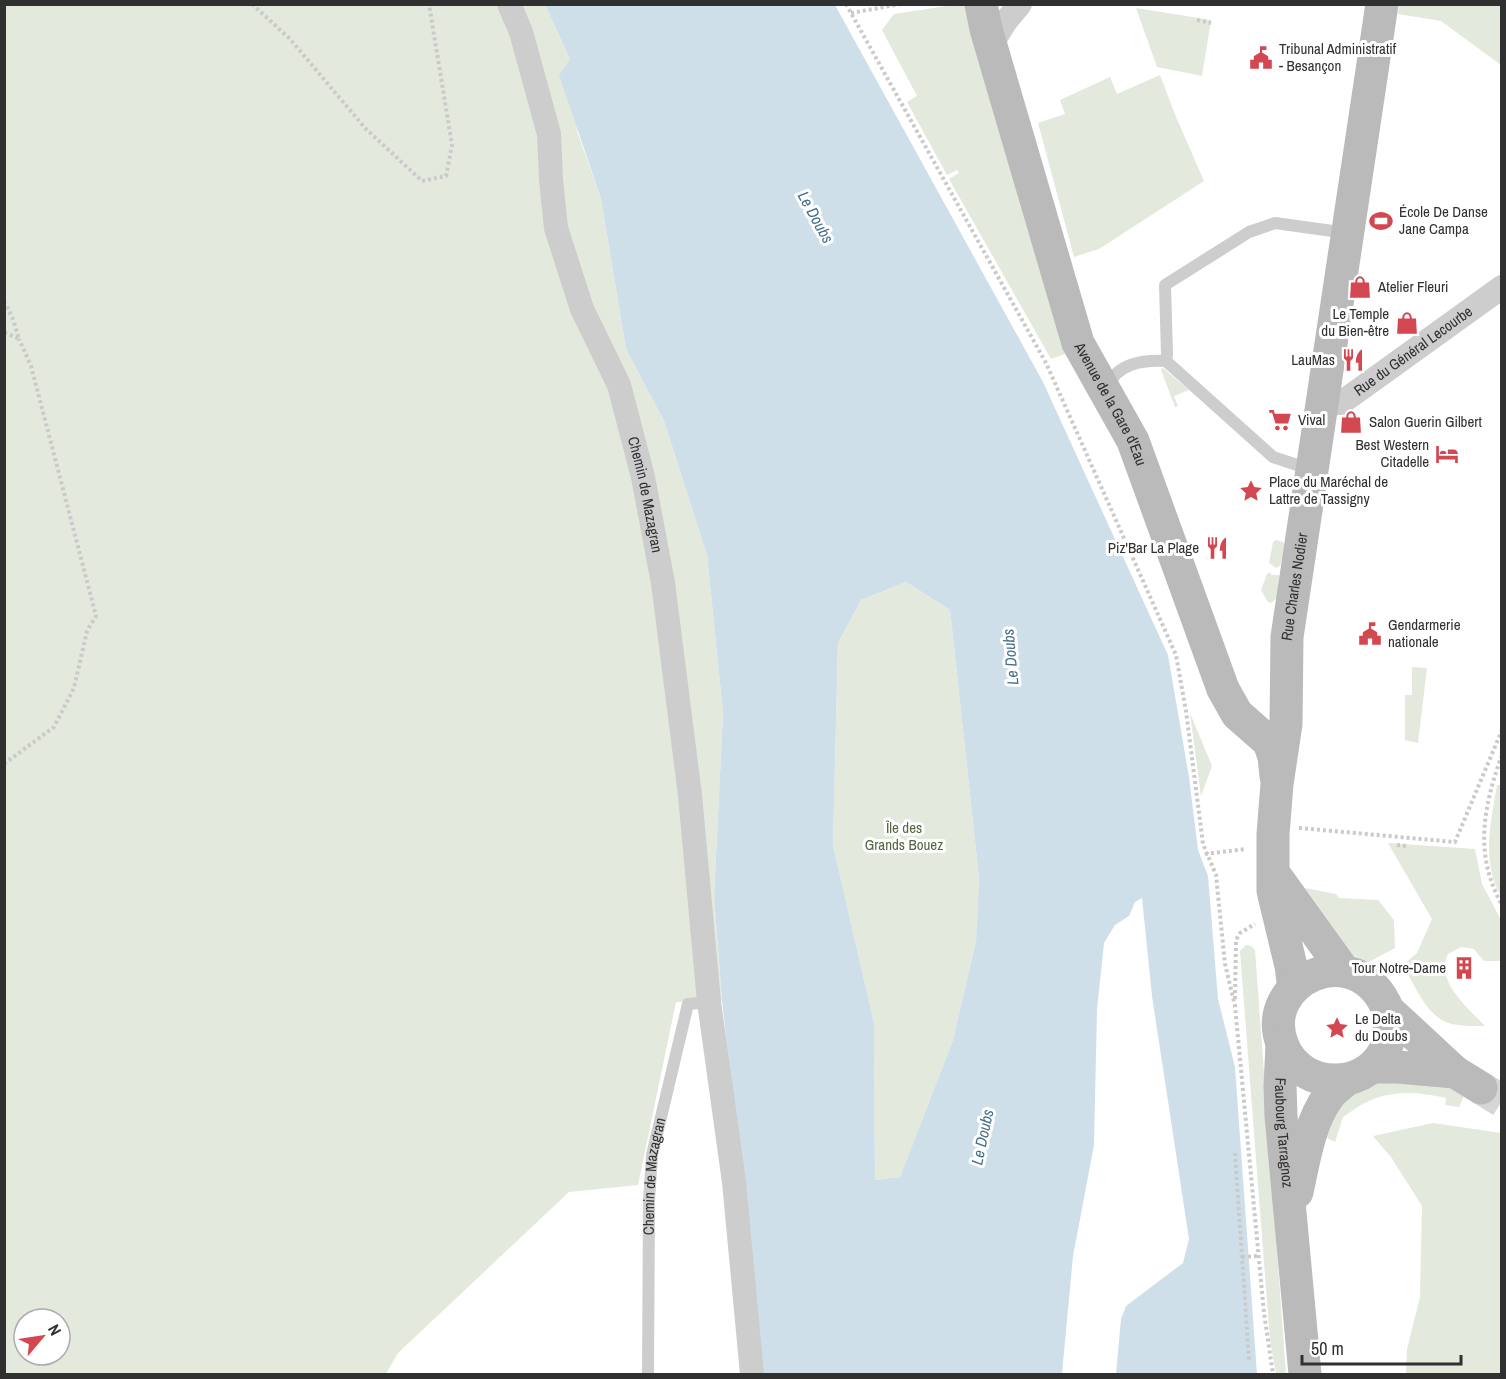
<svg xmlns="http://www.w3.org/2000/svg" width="1506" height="1379" font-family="'Archivo Narrow',sans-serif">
  <rect width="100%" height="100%" fill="#fff"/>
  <g fill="#e3e9dd" fill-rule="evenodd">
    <path d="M5,5H545L570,59L577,131L601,199L626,349L664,421L707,555L723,713L714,895L722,1001L676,1002L638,1185L569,1192L398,1353L386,1374H5ZM24,1319H60V1355H24Z"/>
    <polygon points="953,5 969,5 1024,213 1065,354 1051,359 949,179 959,173 957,170 947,175 907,102 917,96 882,30 894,14"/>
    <polygon points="1399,5 1501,5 1501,65 1441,21 1398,14"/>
    <polygon points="1136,8 1211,20 1202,76 1157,67"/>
    <polygon points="1160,75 1176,117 1204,181 1099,249 1074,257 1038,123 1065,114 1060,100 1110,77 1117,94"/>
    <polygon points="1163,368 1189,390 1174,396 1178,406 1175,407 1161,370"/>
    <polygon points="1276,540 1283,542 1285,545 1280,566 1276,568 1269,563 1273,542"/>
    <polygon points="1271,572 1271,575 1279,575 1278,597 1271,603 1268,602 1261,590 1267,574"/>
    <polygon points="906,582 950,610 979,878 976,941 953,1040 900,1177 875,1180 874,1023 833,845 838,643 861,600"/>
    <polygon points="1412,667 1427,668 1418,743 1405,740 1405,695 1412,695"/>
    <polygon points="1190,713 1212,766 1201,796"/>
    <path d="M1497,785H1502L1501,896C1481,862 1491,821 1497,785Z"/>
    <path d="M1388,843L1475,849L1482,884L1501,920V961H1484L1474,949L1461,947L1448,954C1434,980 1469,1009 1485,1026C1472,1026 1453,1027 1442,1020C1424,1010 1413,982 1403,965L1417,953L1432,919Z"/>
    <polygon points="1305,888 1336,894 1339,898 1378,900 1394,920 1395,948 1367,963 1353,955"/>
    <polygon points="1246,945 1251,946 1255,950 1286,1374 1276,1374 1270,1340 1240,951"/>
    <path d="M1387,1080L1443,1084L1464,1096L1459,1107L1445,1105L1446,1098C1421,1092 1395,1090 1371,1100C1361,1104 1352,1111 1343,1117L1335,1142L1327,1138C1343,1094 1345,1097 1387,1080Z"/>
    <polygon points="1433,1123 1501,1133 1501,1374 1406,1374 1407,1349 1420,1297 1422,1206 1391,1157 1373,1136"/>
  </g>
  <path fill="#cfdfe9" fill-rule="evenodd" d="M545,5H835L1043,382L1168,655L1189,777L1198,850L1208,876L1218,999L1235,1067L1257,1374H1116L1121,1319L1126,1306L1183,1263L1189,1239L1152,996L1142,898L1135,902L1129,916L1115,925L1104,943L1097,1009L1094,1145L1073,1256L1062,1374H760L743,1186L722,1001L714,896L723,713L707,555L664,421L626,349L601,199L559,75L570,59ZM906,582L950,610L979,878L976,941L953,1040L900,1177L875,1180L874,1023L833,845L838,643L861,600Z"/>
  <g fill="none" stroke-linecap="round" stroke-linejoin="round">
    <polyline stroke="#d6d6d6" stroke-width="33" stroke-dasharray="33 16" stroke-linecap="butt" points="1481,1088 1502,1101"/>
    <g stroke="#cacaca" stroke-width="4" stroke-dasharray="3 3" stroke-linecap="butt">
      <polyline points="252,4 290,39 365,128 422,181 446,176 452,145 429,4"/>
      <polyline points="846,4 1046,363 1176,655 1186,711 1203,844 1216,875 1225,964 1235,1006 1264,1313 1273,1374"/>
      <polyline points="851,13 901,4"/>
      <polyline points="1197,20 1211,23"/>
      <polyline points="4,301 13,319 19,339 4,332"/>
      <path d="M1502,755C1483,807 1474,855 1502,905"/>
      <polyline points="4,764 54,727 74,688 87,631 96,616 31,366 19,339"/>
      <polyline points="1299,828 1455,842 1502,730"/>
      <polyline points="1397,845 1407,846"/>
      <polyline points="1205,854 1246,849"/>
      <polyline points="1235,999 1236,940 1240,933 1255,924"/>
      <polyline points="1235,1153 1249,1360"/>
      <polyline points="1242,1257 1258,1256"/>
    </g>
    <g stroke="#cdcdcd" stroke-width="12">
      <polyline points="1166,361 1167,354 1165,285 1249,232 1275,223 1347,233"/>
      <polyline points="1166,361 1273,457 1312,470"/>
      <path d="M1106,388C1118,363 1141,360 1166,361"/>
      <path id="s1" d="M648,1374L649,1201L652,1155L688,1004L709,1002"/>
    </g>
    <g stroke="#cdcdcd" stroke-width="24">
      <path id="s2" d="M509,4L521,32L549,134L551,180L556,228L582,309L619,385L643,477L663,583L690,795L709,1002L734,1182L752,1374"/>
      <polyline points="991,45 1006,21 1020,4"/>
      <path id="s3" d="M1322,404L1341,403L1502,287"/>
    </g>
    <g stroke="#bababa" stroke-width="33">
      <path id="s4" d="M981,4L986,29L1078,343L1133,441L1223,689L1237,714L1269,742L1274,757L1276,776"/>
      <polyline points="1277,878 1344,971"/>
      <path id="s5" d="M1294,988L1291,966L1273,891V834L1277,784L1286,724L1287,637L1382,4"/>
      <path d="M1388,1010C1389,1021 1391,1031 1388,1042C1373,1091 1302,1093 1283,1046C1256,982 1356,933 1388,1010L1455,1072L1481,1088"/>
      <path id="s6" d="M1282,1045L1280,1086L1281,1116L1305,1374"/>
      <polyline points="1372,1067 1398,1067 1455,1072"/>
      <path d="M1297,1192C1304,1160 1309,1124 1328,1097C1332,1091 1339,1086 1345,1081"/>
    </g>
  </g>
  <defs>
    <g id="civic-bare" transform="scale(1.8)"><path d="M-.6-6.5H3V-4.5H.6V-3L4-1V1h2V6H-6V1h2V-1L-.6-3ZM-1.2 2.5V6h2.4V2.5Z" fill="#d34750" stroke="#fff" stroke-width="2.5" paint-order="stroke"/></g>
    <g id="stadium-bare" transform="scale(1.8)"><path d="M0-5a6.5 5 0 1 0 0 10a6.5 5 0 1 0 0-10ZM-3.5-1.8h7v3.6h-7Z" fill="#d34750" stroke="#fff" stroke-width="2.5" paint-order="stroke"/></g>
    <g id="shop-bare" transform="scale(1.8)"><path d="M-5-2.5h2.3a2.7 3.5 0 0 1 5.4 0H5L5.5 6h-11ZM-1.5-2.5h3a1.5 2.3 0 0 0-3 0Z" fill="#d34750" stroke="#fff" stroke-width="2.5" paint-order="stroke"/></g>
    <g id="restaurant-bare" transform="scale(1.8)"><path d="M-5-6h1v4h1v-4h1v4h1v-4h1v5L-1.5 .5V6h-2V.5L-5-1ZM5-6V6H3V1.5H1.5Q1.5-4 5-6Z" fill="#d34750" stroke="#fff" stroke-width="2.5" paint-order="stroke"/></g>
    <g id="supermarket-bare" transform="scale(1.8)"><path d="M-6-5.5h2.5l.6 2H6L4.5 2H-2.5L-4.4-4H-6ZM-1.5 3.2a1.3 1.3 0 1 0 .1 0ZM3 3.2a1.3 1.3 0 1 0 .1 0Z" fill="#d34750" stroke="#fff" stroke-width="2.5" paint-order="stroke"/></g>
    <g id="hotel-bare" transform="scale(1.8)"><path d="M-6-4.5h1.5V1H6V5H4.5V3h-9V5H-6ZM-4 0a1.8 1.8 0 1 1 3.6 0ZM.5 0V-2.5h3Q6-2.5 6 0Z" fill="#d34750" stroke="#fff" stroke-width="2.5" paint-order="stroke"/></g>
    <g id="sight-bare" transform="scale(1.8)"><path d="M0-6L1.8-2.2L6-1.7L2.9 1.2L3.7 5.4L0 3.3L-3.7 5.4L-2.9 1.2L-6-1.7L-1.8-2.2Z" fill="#d34750" stroke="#fff" stroke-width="2.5" paint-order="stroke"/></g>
    <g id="building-bare" transform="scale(1.8)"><path d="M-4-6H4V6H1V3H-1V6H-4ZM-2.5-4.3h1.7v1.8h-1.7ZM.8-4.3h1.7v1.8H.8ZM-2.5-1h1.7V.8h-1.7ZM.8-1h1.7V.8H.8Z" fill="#d34750" stroke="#fff" stroke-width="2.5" paint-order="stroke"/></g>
  </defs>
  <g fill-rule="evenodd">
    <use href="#civic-bare" x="1261" y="58"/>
    <use href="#stadium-bare" x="1381" y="221"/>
    <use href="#shop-bare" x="1360" y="287"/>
    <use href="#shop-bare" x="1407" y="323"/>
    <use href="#restaurant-bare" x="1353" y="360"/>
    <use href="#supermarket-bare" x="1280" y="420"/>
    <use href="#shop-bare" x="1351" y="422"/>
    <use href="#hotel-bare" x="1447" y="454"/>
    <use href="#sight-bare" x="1251" y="491"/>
    <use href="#restaurant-bare" x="1217" y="548"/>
    <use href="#civic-bare" x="1370" y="634"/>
    <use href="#building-bare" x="1464" y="968"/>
    <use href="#sight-bare" x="1337" y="1028"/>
  </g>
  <g text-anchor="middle" stroke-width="6" stroke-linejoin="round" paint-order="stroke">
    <g font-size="15" fill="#303030" stroke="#fff" text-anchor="start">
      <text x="1279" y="54">Tribunal Administratif<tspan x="1279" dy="17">- Besançon</tspan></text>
      <text x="1399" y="217">École De Danse<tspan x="1399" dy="17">Jane Campa</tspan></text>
      <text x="1378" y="292">Atelier Fleuri</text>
      <text x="1389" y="319" text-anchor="end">Le Temple<tspan x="1389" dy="17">du Bien-être</tspan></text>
      <text x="1335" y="365" text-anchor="end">LauMas</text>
      <text x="1298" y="425">Vival</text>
      <text x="1369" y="427">Salon Guerin Gilbert</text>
      <text x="1429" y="450" text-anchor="end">Best Western<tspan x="1429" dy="17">Citadelle</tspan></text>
      <text x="1269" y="487">Place du Maréchal de<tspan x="1269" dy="17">Lattre de Tassigny</tspan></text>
      <text x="1199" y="553" text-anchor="end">Piz'Bar La Plage</text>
      <text x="1388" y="630">Gendarmerie<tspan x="1388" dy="17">nationale</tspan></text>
      <text x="1446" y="973" text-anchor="end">Tour Notre-Dame</text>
      <text x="1355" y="1024">Le Delta<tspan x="1355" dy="17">du Doubs</tspan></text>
    </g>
    <g font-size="15" fill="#303030" stroke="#fff">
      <text dy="5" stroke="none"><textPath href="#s3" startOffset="108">Rue du Général Lecourbe</textPath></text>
      <text dy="5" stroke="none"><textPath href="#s4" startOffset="422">Avenue de la Gare d'Eau</textPath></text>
      <text dy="5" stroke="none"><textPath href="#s2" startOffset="513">Chemin de Mazagran</textPath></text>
      <text dy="5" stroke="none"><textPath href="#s5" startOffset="405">Rue Charles Nodier</textPath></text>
      <text dy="5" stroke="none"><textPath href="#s6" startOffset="88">Faubourg Tarragnoz</textPath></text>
      <text dy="5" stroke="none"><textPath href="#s1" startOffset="198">Chemin de Mazagran</textPath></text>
    </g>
    <g font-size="15" fill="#536842" stroke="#fff">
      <text x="904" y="833">Île des<tspan x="904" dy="17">Grands Bouez</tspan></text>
    </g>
    <g font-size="16" font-style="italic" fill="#466f8b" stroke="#fff">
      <text transform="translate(816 217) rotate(61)" y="6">Le Doubs</text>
      <text transform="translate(1010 657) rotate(-95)" y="6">Le Doubs</text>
      <text transform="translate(982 1137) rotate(-78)" y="6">Le Doubs</text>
    </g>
  </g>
  <rect width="1506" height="1379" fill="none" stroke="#303030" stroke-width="12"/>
  <g transform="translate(42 1337) rotate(61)"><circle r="28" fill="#ffffff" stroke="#acacac" stroke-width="1.5"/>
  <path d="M0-4.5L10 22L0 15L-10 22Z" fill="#d34750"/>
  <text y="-9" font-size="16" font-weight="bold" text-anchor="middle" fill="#303030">N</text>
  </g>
  <path d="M1302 1355v9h159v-9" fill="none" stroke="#303030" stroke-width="3"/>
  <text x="1311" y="1355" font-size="18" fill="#303030" stroke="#ffffff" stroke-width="4.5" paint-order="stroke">50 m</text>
</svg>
